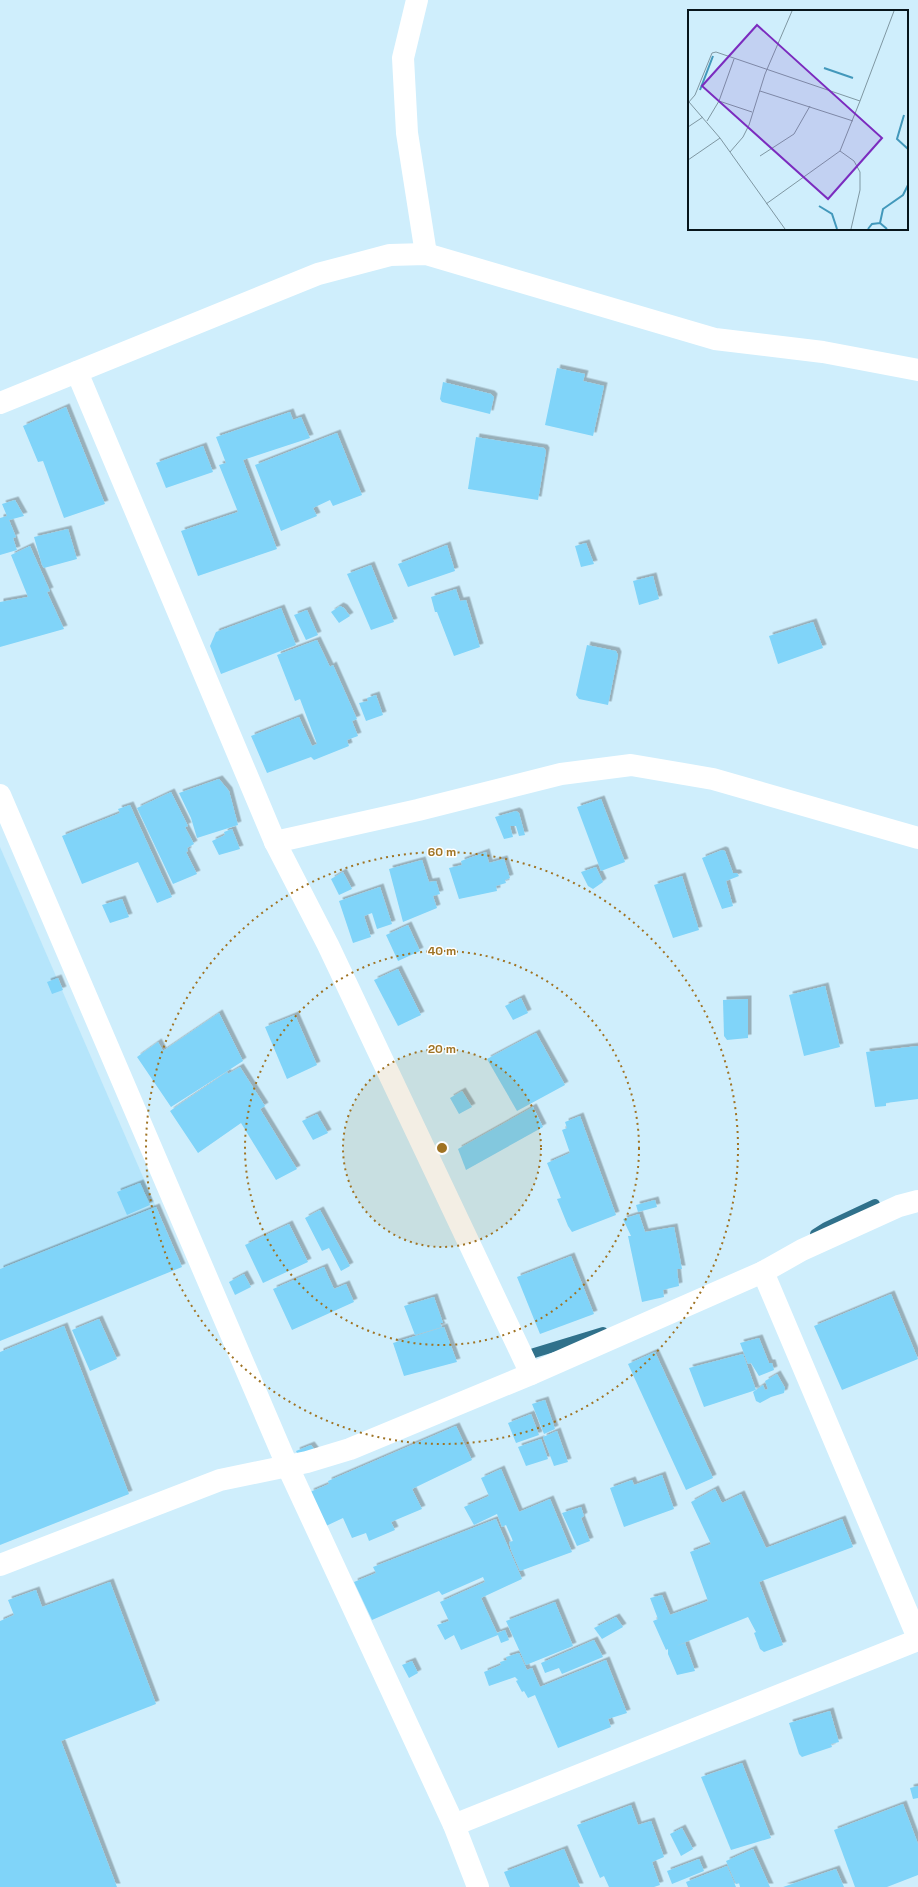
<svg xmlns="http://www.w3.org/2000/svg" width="918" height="1887" font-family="'Space Grotesk',sans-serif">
  <defs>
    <filter id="shadow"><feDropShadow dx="3.5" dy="-3.5" stdDeviation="0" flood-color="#0004"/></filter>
  </defs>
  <rect width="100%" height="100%" fill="#cfeefc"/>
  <polygon fill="#b5e5fb" points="0,847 156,1207 0,1269"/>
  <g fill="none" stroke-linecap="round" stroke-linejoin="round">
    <g stroke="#30718b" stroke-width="10">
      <polyline points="815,1234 826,1227 875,1204"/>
      <polyline points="528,1357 534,1353 603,1332"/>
    </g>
  </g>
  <g fill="#80d4f9" filter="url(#shadow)">
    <polygon points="557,368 585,374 583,381 604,386 593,436 545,425"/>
    <polygon points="443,382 491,394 494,397 490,414 442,402 440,399"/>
    <polygon points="66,407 105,504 64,518 43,461 38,462 23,426"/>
    <polygon points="290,412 293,420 301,417 310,438 243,460 277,549 198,576 181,531 238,512 219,465 226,463 216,437"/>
    <polygon points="337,433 362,495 333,506 330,500 313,508 317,516 281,531 255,465"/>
    <polygon points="476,437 544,448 546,451 538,500 468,489"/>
    <polygon points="203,446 213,472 166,488 156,463"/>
    <polygon points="15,500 24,516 9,520 16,537 13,538 17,550 0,555 0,518 7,516 2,504"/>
    <polygon points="68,529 77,559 44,568 42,565 34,537"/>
    <polygon points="586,543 594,564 581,567 575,546"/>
    <polygon points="447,545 455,571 408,587 398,564"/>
    <polygon points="30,546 50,591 47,592 64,629 0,647 0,602 28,597 11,555"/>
    <polygon points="371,565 394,622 371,630 347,574"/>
    <polygon points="653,576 659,599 639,605 633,581"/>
    <polygon points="456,589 460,601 466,600 480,647 454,656 437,612 435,612 431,597"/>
    <polygon points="340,606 344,608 350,616 339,623 331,612"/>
    <polygon points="281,608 296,645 221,674 210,646 216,632"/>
    <polygon points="307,610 318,635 306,640 294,615"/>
    <polygon points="813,622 823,648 778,664 769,636"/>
    <polygon points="317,640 330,667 333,665 357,719 352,721 358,736 347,740 349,746 314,760 311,757 267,773 251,736 299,717 312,746 317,744 300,699 295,701 277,655"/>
    <polygon points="587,645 616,651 618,655 608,705 579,699 576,695"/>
    <polygon points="376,695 383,715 366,721 359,703 368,701 367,698"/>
    <polygon points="219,779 229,791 238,825 197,838 191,818 179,793"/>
    <polygon points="171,792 188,826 185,827 194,844 187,848 188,851 186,852 197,874 173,884 137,808"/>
    <polygon points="601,799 625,862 601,871 577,807"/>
    <polygon points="130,805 172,897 157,903 138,862 82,884 62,836 120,813 118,809"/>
    <polygon points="516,811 519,813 525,835 519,836 516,826 510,826 513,837 504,839 495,817"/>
    <polygon points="232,829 240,849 219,855 212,841 225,835 224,832"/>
    <polygon points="722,850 725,851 733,873 737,873 739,876 726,881 733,906 722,909 702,858"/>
    <polygon points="486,852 489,863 504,859 510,878 505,880 506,883 496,886 497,891 459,899 449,868 462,865 461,861"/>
    <polygon points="422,860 429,882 436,881 440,894 433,896 437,908 403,922 389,869"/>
    <polygon points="596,867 603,882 593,889 588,886 581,872"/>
    <polygon points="343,872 352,889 339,895 331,879"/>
    <polygon points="682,876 699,930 673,938 654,885"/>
    <polygon points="380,887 392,924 377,929 372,913 364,916 371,937 353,943 339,901"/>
    <polygon points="122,899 129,917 110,923 102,905"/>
    <polygon points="408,925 420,951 398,961 386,935"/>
    <polygon points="398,969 421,1015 398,1026 374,980"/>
    <polygon points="58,978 63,990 52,994 47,982"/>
    <polygon points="825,986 840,1047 804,1056 789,995"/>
    <polygon points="521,998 528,1013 513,1020 505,1006"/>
    <polygon points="748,999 748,1038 727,1040 724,1036 723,1000"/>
    <polygon points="219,1013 243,1061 171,1107 137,1057 158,1042 163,1051"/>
    <polygon points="295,1015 317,1065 287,1079 265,1027"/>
    <polygon points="536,1033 565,1085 517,1111 487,1059"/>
    <polygon points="918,1046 918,1099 886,1103 886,1106 875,1107 866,1052"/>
    <polygon points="240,1067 265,1106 260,1109 297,1169 276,1180 241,1123 198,1153 170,1111 227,1072 228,1074"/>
    <polygon points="462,1091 472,1107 459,1114 450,1098"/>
    <polygon points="533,1107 543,1127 466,1170 458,1149"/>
    <polygon points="317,1114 328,1133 313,1140 302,1121"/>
    <polygon points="580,1116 616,1215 572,1232 568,1226 557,1199 561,1198 547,1163 570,1153 562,1130 567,1128 565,1122"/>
    <polygon points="140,1183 150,1205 127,1215 117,1192"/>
    <polygon points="655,1200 657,1207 638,1212 636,1205"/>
    <polygon points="156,1207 182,1267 0,1341 0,1269"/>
    <polygon points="320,1210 350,1266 341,1271 329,1248 322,1251 305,1218"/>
    <polygon points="639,1214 645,1232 674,1227 682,1269 677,1269 679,1286 663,1290 664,1297 642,1302 628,1236 631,1236 623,1219"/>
    <polygon points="289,1224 308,1262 263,1283 245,1245"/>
    <polygon points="571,1256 594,1314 540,1334 517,1277"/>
    <polygon points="324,1267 334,1289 346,1284 354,1302 292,1330 273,1289"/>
    <polygon points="244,1274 251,1287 235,1295 229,1282"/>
    <polygon points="891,1294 918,1359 842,1390 814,1326"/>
    <polygon points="434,1297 443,1323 440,1323 442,1327 415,1335 404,1306"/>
    <polygon points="99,1319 117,1359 90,1371 72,1330"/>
    <polygon points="64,1326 129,1494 0,1545 0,1352"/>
    <polygon points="444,1327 457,1362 404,1376 393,1343"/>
    <polygon points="759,1338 769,1363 772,1363 774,1370 759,1376 751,1363 748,1364 740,1343"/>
    <polygon points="655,1352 713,1478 686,1490 628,1364"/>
    <polygon points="743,1354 756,1390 704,1407 689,1368"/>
    <polygon points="777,1374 785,1388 784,1393 771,1397 760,1403 756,1401 753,1392 763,1385 765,1390 768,1389 765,1381"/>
    <polygon points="545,1400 555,1429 544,1434 532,1404"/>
    <polygon points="531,1414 539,1435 516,1443 508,1423"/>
    <polygon points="456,1426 472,1460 412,1489 422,1509 391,1522 395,1530 369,1541 366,1533 352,1538 343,1518 326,1526 310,1492 329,1484 328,1481"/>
    <polygon points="557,1431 568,1462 554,1466 543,1437"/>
    <polygon points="541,1439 548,1459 526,1466 518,1447"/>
    <polygon points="311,1445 317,1453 300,1459 296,1451"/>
    <polygon points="501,1469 519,1512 550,1499 572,1552 520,1571 511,1550 509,1542 513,1541 506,1525 502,1527 497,1514 474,1525 464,1507 489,1496 481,1478"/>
    <polygon points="662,1475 674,1509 624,1527 610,1488 632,1480 634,1485"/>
    <polygon points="715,1489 722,1503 741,1494 766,1548 842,1519 853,1547 759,1582 783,1645 764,1652 760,1649 754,1633 756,1632 748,1617 676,1646 685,1643 695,1671 677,1675 668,1654 668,1649 666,1650 653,1621 658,1619 650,1598 662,1595 670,1615 708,1601 690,1552 711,1544 691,1502"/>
    <polygon points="581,1507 584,1516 581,1518 590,1541 577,1546 562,1513"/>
    <polygon points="496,1519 522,1579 481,1598 497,1633 505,1630 509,1640 501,1643 498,1635 461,1650 454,1635 445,1640 437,1625 449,1621 440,1602 485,1582 483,1577 442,1595 439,1591 372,1620 354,1582 376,1573 373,1567"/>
    <polygon points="110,1582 156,1704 61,1741 117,1887 0,1887 0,1621 14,1615 8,1600 36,1590 42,1607"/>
    <polygon points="555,1602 573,1646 526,1665 506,1621"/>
    <polygon points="616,1617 623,1627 602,1639 594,1628"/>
    <polygon points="594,1640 603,1657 562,1674 559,1668 545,1673 541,1663"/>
    <polygon points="519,1653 527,1670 532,1668 540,1687 606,1660 627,1713 608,1719 611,1727 558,1748 535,1695 528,1698 524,1691 522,1692 516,1681 518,1680 515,1677 489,1686 484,1672 501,1665 500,1662 507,1660 506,1657"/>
    <polygon points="412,1661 418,1673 409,1678 402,1665"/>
    <polygon points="830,1711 839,1742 831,1744 832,1747 802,1757 799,1754 789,1723"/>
    <polygon points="742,1763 771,1838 731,1850 701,1777"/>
    <polygon points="918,1786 918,1798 913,1799 910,1788"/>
    <polygon points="903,1804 918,1844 918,1875 887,1887 855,1887 834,1830"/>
    <polygon points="631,1805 638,1825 651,1821 664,1857 652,1862 660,1885 654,1887 609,1887 604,1876 600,1878 577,1825"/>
    <polygon points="682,1828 693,1849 681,1856 670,1834"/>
    <polygon points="564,1849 580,1887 510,1887 504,1872"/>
    <polygon points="753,1849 770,1887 740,1887 739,1883 736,1884 726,1861"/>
    <polygon points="699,1859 704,1871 672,1884 667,1871"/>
    <polygon points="727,1866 736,1887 688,1887 686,1882"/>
    <polygon points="836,1869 844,1887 783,1887"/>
  </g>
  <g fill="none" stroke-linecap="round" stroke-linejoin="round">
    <g stroke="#fff" stroke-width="22">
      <polyline points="417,0 403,58 407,133 426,254"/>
      <polyline points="77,372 275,842 328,945 531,1374"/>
      <polyline points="0,403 318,274 390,255 426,254 715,339 823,352 918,370"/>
      <polyline points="0,795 287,1465 454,1825 478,1887"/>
      <polyline points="275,842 418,810 561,774 631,765 713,779 918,838"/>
      <polyline points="763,1272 918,1638"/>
      <polyline points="0,1565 220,1480 307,1462 350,1449 531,1374 763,1272 802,1250 899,1206 918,1201"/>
      <polyline points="454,1825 918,1640"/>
    </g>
  </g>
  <circle cx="442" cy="1148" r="99" fill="#9f7323" fill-opacity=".12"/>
  <g fill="none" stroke="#9f7323" stroke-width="2" stroke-dasharray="2 4">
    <circle cx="442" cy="1148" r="99"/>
    <circle cx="442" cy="1148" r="197"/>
    <circle cx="442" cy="1148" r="296"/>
  </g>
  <g transform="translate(688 10)">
    <rect width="220" height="220" fill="#cfeefc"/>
    <path fill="none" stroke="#4298bb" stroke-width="2" d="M136,58L165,68M12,80L25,46M216,105L209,129L220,139M131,196L144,204L149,219M192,213L195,199L215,185L220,175M180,219L184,214L192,213L199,219"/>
    <path fill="none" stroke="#7f97a2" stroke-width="1" d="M72,81L165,111M31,91L64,102M172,91L206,1M1,92L32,128L97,219M0,93L7,85L24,43L28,42L172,91L152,141L78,194M19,111L31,91L46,49M0,117L15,107M152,141L166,151L172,162V180L163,219M42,142L55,127L61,115L77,64L104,1M72,146L106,124L122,96M0,150L32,128"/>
    <path fill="#7b2cbf" fill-opacity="0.15" stroke="#7b2cbf" stroke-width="2" d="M69,15L194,128L140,189L14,76Z"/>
    <rect width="220" height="220" fill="none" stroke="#07151b" stroke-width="2"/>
  </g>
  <circle cx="442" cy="1148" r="6" fill="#9f7323" stroke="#fff" stroke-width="2"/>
  <g font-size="12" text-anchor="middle" font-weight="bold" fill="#9f7323" stroke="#fff" stroke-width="3" stroke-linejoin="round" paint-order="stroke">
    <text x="442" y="856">60 m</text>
    <text x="442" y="955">40 m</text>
    <text x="442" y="1053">20 m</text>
  </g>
</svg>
